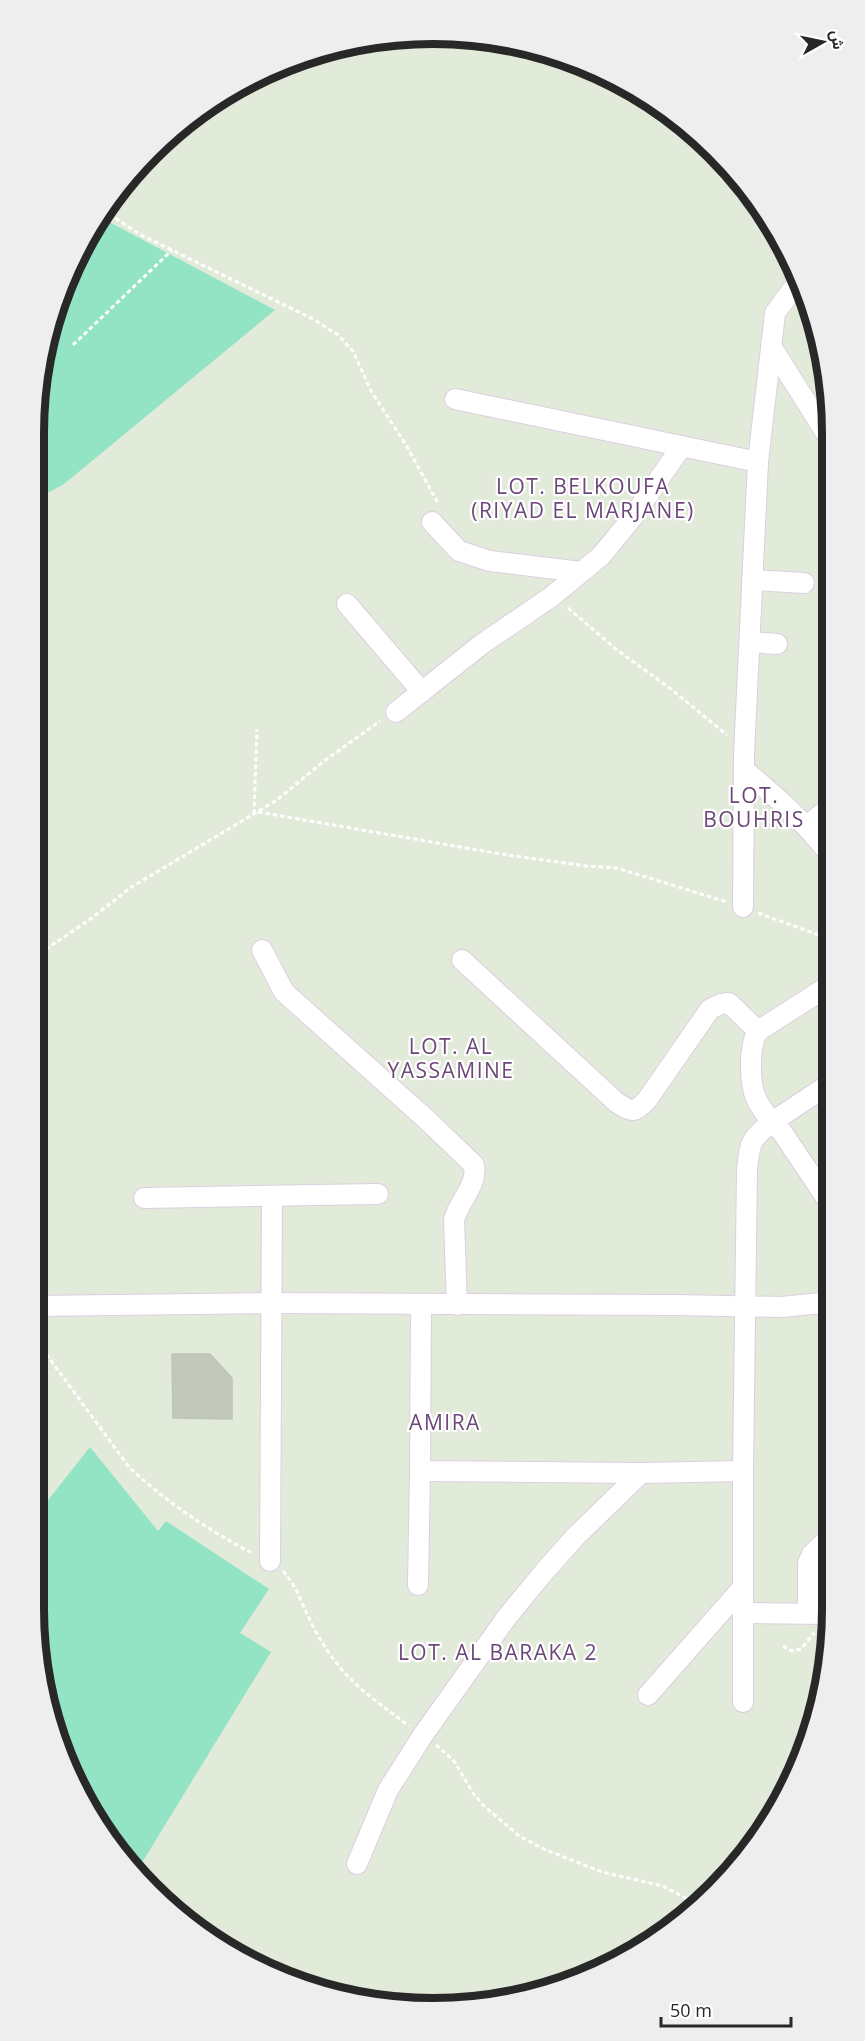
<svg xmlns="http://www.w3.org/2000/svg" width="865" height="2041" font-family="'Open Sans',Vazirmatn,sans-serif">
  <rect width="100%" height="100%" fill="#e2ebd9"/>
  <g fill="#93e4c5">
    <polygon points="98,216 275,310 64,484 33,501 33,433 54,304 87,232"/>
    <polygon points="90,1447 158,1531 166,1521 269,1589 240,1633 271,1652 135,1874 86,1808 54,1737 33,1608 33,1519"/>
  </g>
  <polygon fill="#c2c9bc" stroke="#bbc6b3" stroke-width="1.5" points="172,1354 210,1354 232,1378 232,1419 173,1418"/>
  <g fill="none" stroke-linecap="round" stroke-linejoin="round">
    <g stroke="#ddcee2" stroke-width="22">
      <g id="street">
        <polyline points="771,346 829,438"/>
        <polyline points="455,399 758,462"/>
        <polyline points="432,522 459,551 490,561 581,572"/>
        <polyline points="752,580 804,583"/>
        <polyline points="347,604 422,692"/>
        <polyline points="750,642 777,644"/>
        <polyline points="396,712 482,644 551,597 601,556 632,518 682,446"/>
        <path d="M744,770C776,796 805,822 830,855"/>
        <polyline points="807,826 830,807"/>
        <polyline points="743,907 744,754 758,462 775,313 801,278"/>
        <path d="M262,950L284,992L426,1119L474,1165C478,1185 459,1201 454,1220L457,1305"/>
        <path d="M462,960L616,1102C632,1112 633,1114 647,1100L710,1009L721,1004L729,1003L758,1031"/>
        <polyline points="831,1083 772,1122 782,1132 831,1205"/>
        <polyline points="144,1198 378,1194"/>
        <path d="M421,1305L420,1471L641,1473L743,1471L747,1171C750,1143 749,1140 772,1122C766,1114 759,1106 756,1098C749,1082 749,1045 758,1031L830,985"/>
        <polyline points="33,1306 271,1303 676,1305 782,1307 831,1302"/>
        <polyline points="270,1561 272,1196"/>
        <polyline points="418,1585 420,1471"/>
        <polyline points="743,1613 826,1614"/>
        <polyline points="808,1613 808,1563 812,1554 832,1535"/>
        <polyline points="648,1695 743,1587"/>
        <polyline points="743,1702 743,1471"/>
        <polyline points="357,1864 388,1790 423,1735 507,1617 544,1572 575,1537 641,1473"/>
      </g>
    </g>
    <g stroke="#fff" stroke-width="3" stroke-dasharray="4.5 3" stroke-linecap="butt">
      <polyline points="103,210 141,235 313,319 338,335 353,351 371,391 406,445 439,505"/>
      <polyline points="73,345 172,250"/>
      <polyline points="568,608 617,650 671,689 727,735"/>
      <polyline points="258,812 501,854 586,866 617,868 727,902"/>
      <polyline points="254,814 257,729"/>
      <polyline points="758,913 830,939"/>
      <polyline points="33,958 92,918 130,888 277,800 324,761 380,721"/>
      <path d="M33,1336L129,1467C165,1501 208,1530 252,1553"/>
      <path d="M283,1571C299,1589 304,1611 316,1632C343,1680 367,1694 409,1726"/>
      <polyline points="783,1646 792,1651 801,1649 814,1633"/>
      <polyline points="436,1745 454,1761 473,1793 482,1804 519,1836 546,1850 602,1872 663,1886 695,1903"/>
    </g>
    <use href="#street" stroke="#fff" stroke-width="20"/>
  </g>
  <g text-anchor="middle" stroke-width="4.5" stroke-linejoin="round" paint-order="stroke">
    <g font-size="21" letter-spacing="1.5" fill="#6e477a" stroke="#fff">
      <text x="583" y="494">LOT. BELKOUFA<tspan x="583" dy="24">(RIYAD EL MARJANE)</tspan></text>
      <text x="754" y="803">LOT.<tspan x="754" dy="24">BOUHRIS</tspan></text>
      <text x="451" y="1054">LOT. AL<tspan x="451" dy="24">YASSAMINE</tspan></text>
      <text x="445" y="1430">AMIRA</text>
      <text x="498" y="1660">LOT. AL BARAKA 2</text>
    </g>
  </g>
  <path d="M0 0H865V2041H0ZM433 44H433A389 389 0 0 1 822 433V1609A389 389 0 0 1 433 1998H433A389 389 0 0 1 44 1609V433A389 389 0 0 1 433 44Z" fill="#eee" fill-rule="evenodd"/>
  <path fill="none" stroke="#282828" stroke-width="8" d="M433 44H433A389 389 0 0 1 822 433V1609A389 389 0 0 1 433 1998H433A389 389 0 0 1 44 1609V433A389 389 0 0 1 433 44Z"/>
  <g transform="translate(823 42) rotate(81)" stroke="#ffffff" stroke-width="4.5" paint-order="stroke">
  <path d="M0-4.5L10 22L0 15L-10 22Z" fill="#282828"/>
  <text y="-9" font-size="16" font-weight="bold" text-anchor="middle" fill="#282828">ش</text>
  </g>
  <path d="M661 2017v9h130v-9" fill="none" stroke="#282828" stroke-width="3"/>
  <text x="670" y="2017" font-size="18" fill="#282828" stroke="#ffffff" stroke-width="4.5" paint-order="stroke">50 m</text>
</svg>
